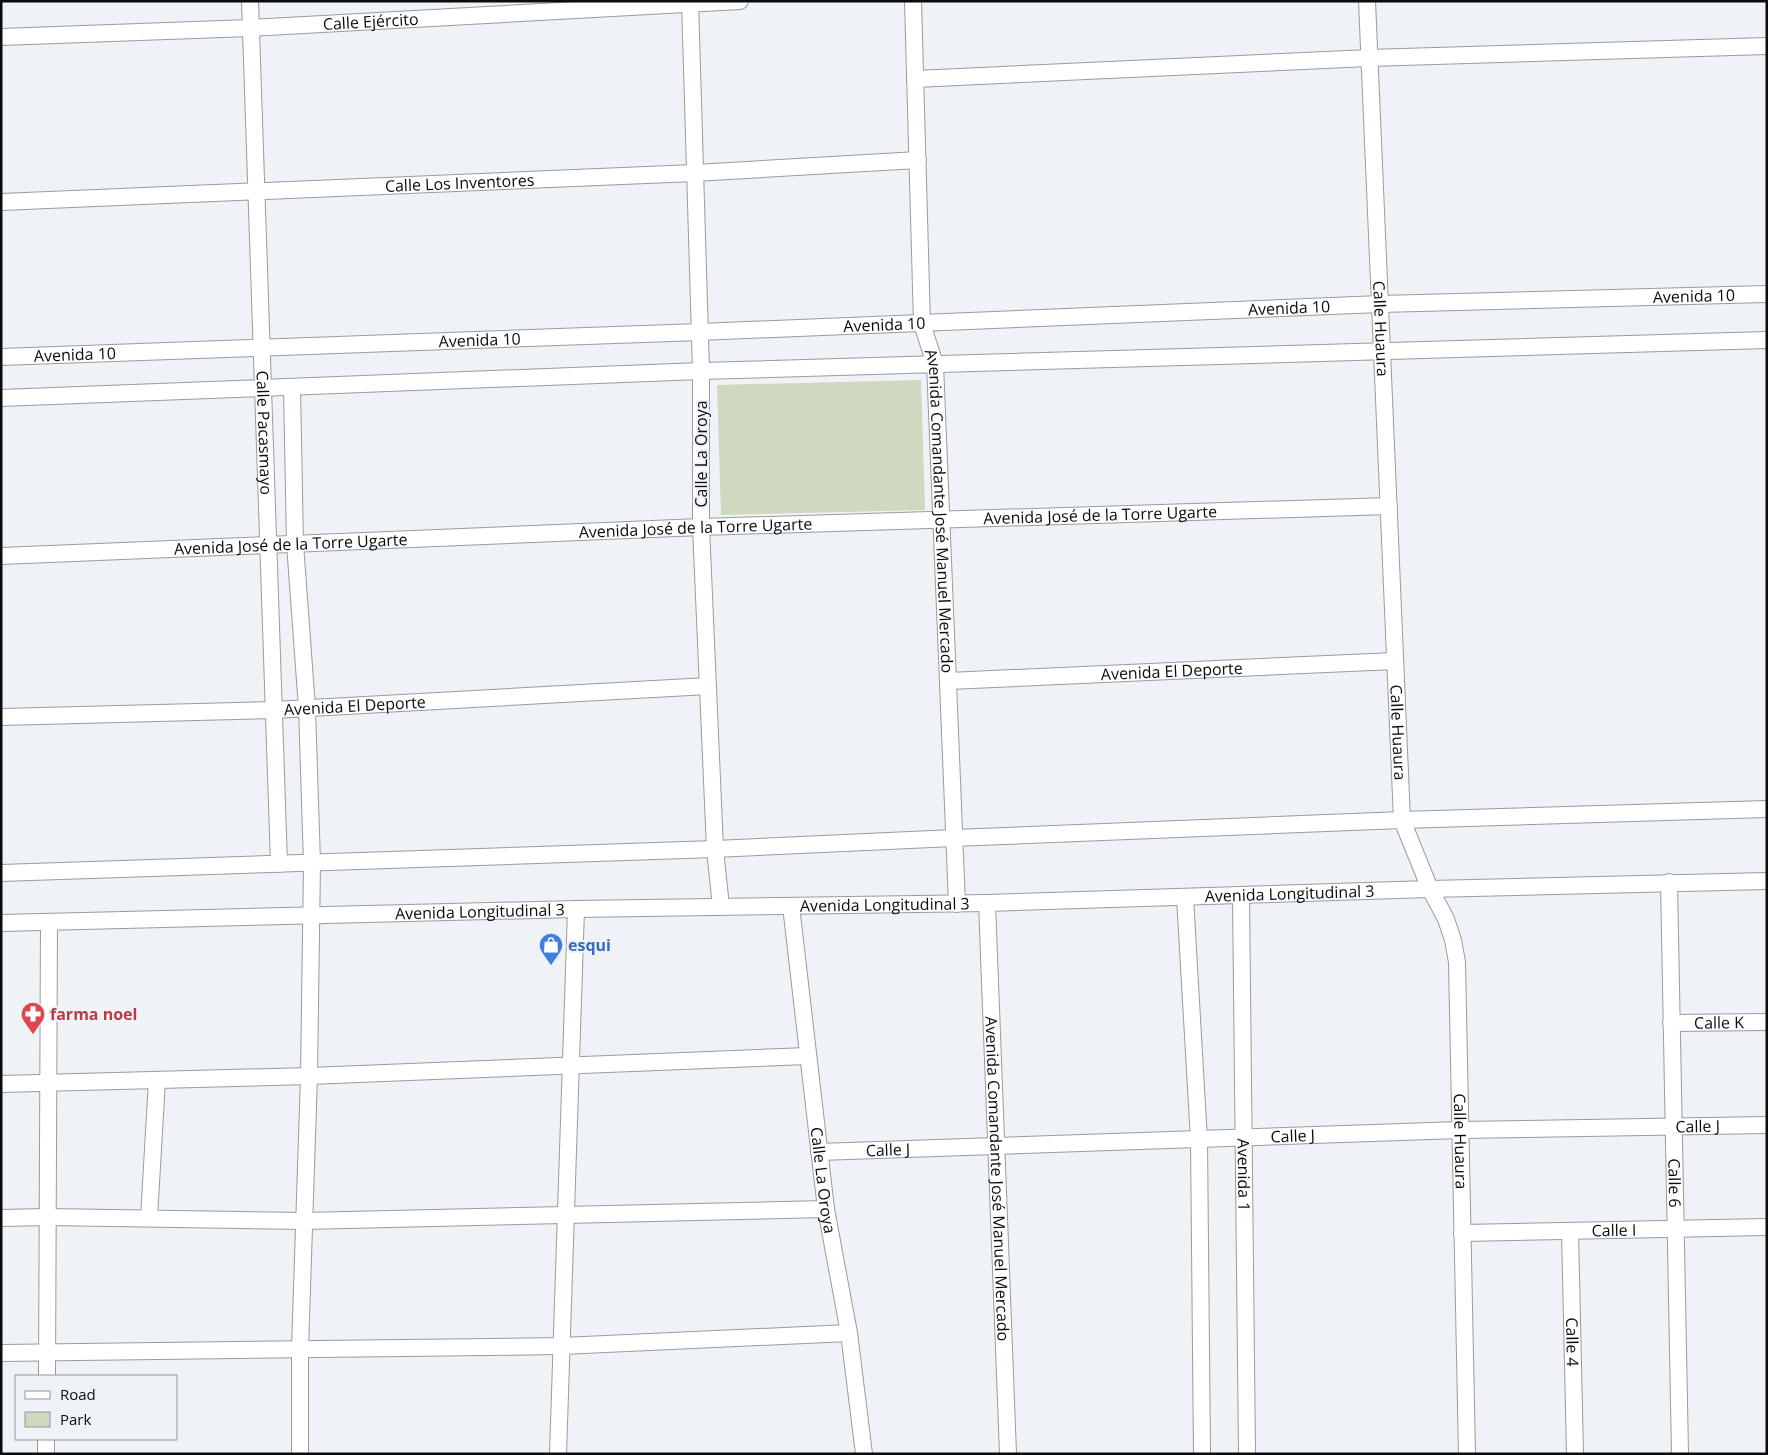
<svg xmlns="http://www.w3.org/2000/svg" width="1768" height="1455" viewBox="0 0 1768 1455" font-family="'Open Sans',sans-serif">
<style>
.green{fill:#cfd9bf}
.lines{fill:none;stroke-linecap:round;stroke-linejoin:round}
.street-casing{stroke:#999ba0;stroke-width:18}
.street{stroke:#fff;stroke-width:16}
.labels{text-anchor:middle;dominant-baseline:central;stroke-width:4.5;stroke-linejoin:round;paint-order:stroke}
.street-label{font-size:16px;fill:#0b0c0d;stroke:#eff2f7}
.shop-label{font-size:16px;font-weight:bold;fill:#366cbe;stroke:#eff2f7;text-anchor:start}
.health-label{font-size:16px;font-weight:bold;fill:#be3a42;stroke:#eff2f7;text-anchor:start}
</style>
<rect width="100%" height="100%" fill="#eff2f7"/>
<path class="green" d="M 921,380 L 925,510 L 721,515 L 717,385 Z"/>
<g class="lines">
<defs>
<g id="street">
<path id="s1" d="M 250,1 L 279,864"/>
<path d="M 690,1 L 701,371 L 701,527 L 715,849 L 721,907"/>
<path id="s2" d="M 913,1 L 922,324 L 935,364 L 957,904"/>
<path id="s3" d="M 1367,1 L 1402,820 L 1430,889 L 1446,919 L 1453,940 L 1457,962 L 1467,1454"/>
<path id="s4" d="M 1,37 L 250,28 L 740,1"/>
<path d="M 915,79 L 1369,58 L 1767,46"/>
<path id="s5" d="M 1,202 L 695,173 L 918,160"/>
<path id="s6" d="M 1,357 L 700,332 L 1380,304 L 1767,294"/>
<path d="M 292,387 L 295,544 L 307,708 L 312,863 L 309,1076 L 300,1349 L 300,1454"/>
<path d="M 1,398 L 701,371 L 1767,340"/>
<path id="s7" d="M 1,556 L 701,527 L 1389,506"/>
<path id="s8" d="M 948,681 L 1395,661"/>
<path id="s9" d="M 1,717 L 274,710 L 708,686"/>
<path d="M 1,873 L 715,849 L 954,838 L 1402,820 L 1767,809"/>
<path id="s10" d="M 1669,882 L 1680,1454"/>
<path id="s11" d="M 1241,895 L 1247,1454"/>
<path d="M 1185,897 L 1199,1140 L 1202,1454"/>
<path id="s12" d="M 987,903 L 1008,1454"/>
<path id="s13" d="M 791,906 L 826,1209 L 849,1333 L 864,1454"/>
<path id="s14" d="M 1,923 L 576,909 L 987,903 L 1430,889 L 1767,881"/>
<path id="s15" d="M 1671,1023 L 1767,1022"/>
<path d="M 1,1084 L 309,1076 L 808,1056"/>
<path id="s16" d="M 819,1152 L 1460,1130 L 1767,1125"/>
<path d="M 1,1218 L 47,1217 L 303,1221 L 826,1209"/>
<path d="M 149,1218 L 157,1080"/>
<path id="s17" d="M 1570,1231 L 1575,1454"/>
<path id="s18" d="M 1462,1233 L 1767,1227"/>
<path d="M 1,1353 L 562,1346 L 849,1333"/>
<path d="M 47,1376 L 49,922"/>
<path d="M 46,1454 L 46,1439"/>
<path d="M 558,1454 L 576,909"/>
</g>
</defs>
<use href="#street" class="street-casing"/>
<use href="#street" class="street"/>
</g>
<defs>
<symbol id="shop-pin" viewBox="-11 -11 22 30"><path d="M0 17L-7.5 6A9.5 9.5 0 1 1 7.5 6Z" fill="#3f7fe0" stroke="#eff2f7"/><path d="M-5-2.5h2.3a2.7 3.5 0 0 1 5.4 0H5L5.5 6h-11ZM-1.5-2.5h3a1.5 2.3 0 0 0-3 0Z" fill="#fff"/></symbol>
<symbol id="pharmacy-pin" viewBox="-11 -11 22 30"><path d="M0 17L-7.5 6A9.5 9.5 0 1 1 7.5 6Z" fill="#e0444e" stroke="#eff2f7"/><path d="M-2-6h4v4h4v4h-4v4h-4v-4h-4v-4h4Z" fill="#fff"/></symbol>
</defs>
<g fill-rule="evenodd">
<use href="#shop-pin" x="537" y="931" width="28" height="38"/>
<use href="#pharmacy-pin" x="19" y="1000" width="28" height="38"/>
</g>
<g class="labels">
<g class="street-label">
<text stroke="none"><textPath href="#s4" startOffset="370">Calle Ejército</textPath></text>
<text stroke="none"><textPath href="#s5" startOffset="459">Calle Los Inventores</textPath></text>
<text stroke="none"><textPath href="#s6" startOffset="1694">Avenida 10</textPath></text>
<text stroke="none"><textPath href="#s6" startOffset="1289">Avenida 10</textPath></text>
<text stroke="none"><textPath href="#s6" startOffset="884">Avenida 10</textPath></text>
<text stroke="none"><textPath href="#s3" startOffset="328">Calle Huaura</textPath></text>
<text stroke="none"><textPath href="#s6" startOffset="479">Avenida 10</textPath></text>
<text stroke="none"><textPath href="#s6" startOffset="74">Avenida 10</textPath></text>
<text stroke="none"><textPath href="#s1" startOffset="432">Calle Pacasmayo</textPath></text>
<text transform="translate(701 454) rotate(-90)">Calle La Oroya</text>
<text stroke="none"><textPath href="#s2" startOffset="512">Avenida Comandante José Manuel Mercado</textPath></text>
<text stroke="none"><textPath href="#s7" startOffset="1100">Avenida José de la Torre Ugarte</textPath></text>
<text stroke="none"><textPath href="#s7" startOffset="695">Avenida José de la Torre Ugarte</textPath></text>
<text stroke="none"><textPath href="#s7" startOffset="290">Avenida José de la Torre Ugarte</textPath></text>
<text stroke="none"><textPath href="#s8" startOffset="224">Avenida El Deporte</textPath></text>
<text stroke="none"><textPath href="#s9" startOffset="354">Avenida El Deporte</textPath></text>
<text stroke="none"><textPath href="#s3" startOffset="732">Calle Huaura</textPath></text>
<text stroke="none"><textPath href="#s14" startOffset="1289">Avenida Longitudinal 3</textPath></text>
<text stroke="none"><textPath href="#s14" startOffset="884">Avenida Longitudinal 3</textPath></text>
<text stroke="none"><textPath href="#s14" startOffset="479">Avenida Longitudinal 3</textPath></text>
<text stroke="none"><textPath href="#s15" startOffset="48">Calle K</textPath></text>
<text stroke="none"><textPath href="#s16" startOffset="879">Calle J</textPath></text>
<text stroke="none"><textPath href="#s16" startOffset="474">Calle J</textPath></text>
<text stroke="none"><textPath href="#s3" startOffset="1152">Calle Huaura</textPath></text>
<text stroke="none"><textPath href="#s16" startOffset="69">Calle J</textPath></text>
<text stroke="none"><textPath href="#s11" startOffset="280">Avenida 1</textPath></text>
<text stroke="none"><textPath href="#s12" startOffset="276">Avenida Comandante José Manuel Mercado</textPath></text>
<text stroke="none"><textPath href="#s13" startOffset="276">Calle La Oroya</textPath></text>
<text stroke="none"><textPath href="#s10" startOffset="301">Calle 6</textPath></text>
<text stroke="none"><textPath href="#s18" startOffset="152">Calle I</textPath></text>
<text stroke="none"><textPath href="#s17" startOffset="111">Calle 4</textPath></text>
</g>
<g class="shop-label">
<text x="568" y="945">esqui</text>
</g>
<g class="health-label">
<text x="50" y="1014">farma noel</text>
</g>
</g>
<rect width="1768" height="1455" fill="none" stroke="#0b0c0d" stroke-width="5"/>
<rect x="15" y="1375" width="162" height="65" fill="#eff2f7" stroke="#949699"/>
<rect x="25" y="1391" width="25" height="8" fill="#ffffff" stroke="#949699"/>
<text x="60" y="1400" font-size="15" fill="#0b0c0d">Road</text>
<rect x="25" y="1412" width="25" height="15" fill="#cfd9bf" stroke="#949699"/>
<text x="60" y="1425" font-size="15" fill="#0b0c0d">Park</text>
</svg>
